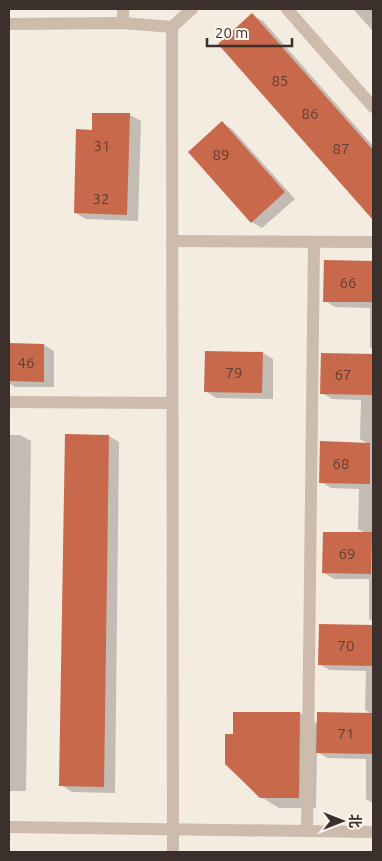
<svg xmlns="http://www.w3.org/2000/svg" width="382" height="861" viewBox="0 0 382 861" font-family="Ubuntu,'Noto Sans SC',sans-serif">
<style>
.shadow{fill:#0003}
.building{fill:#c8694b}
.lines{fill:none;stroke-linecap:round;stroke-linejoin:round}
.minor{stroke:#cdbbac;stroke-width:12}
.labels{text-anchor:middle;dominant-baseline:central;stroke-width:4.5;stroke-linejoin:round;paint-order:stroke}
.number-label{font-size:15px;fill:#5e3e33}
</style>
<rect width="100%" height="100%" fill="#f4ebe1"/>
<g class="shadow">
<path d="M 353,9 L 373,9 L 373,31 Z"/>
<path d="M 252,15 L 263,21 L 373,146 L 373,217 Z"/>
<path d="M 130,115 L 141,121 L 138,221 L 86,219 L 75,213 L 93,131 Z"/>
<path d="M 222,123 L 232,129 L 295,199 L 262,228 L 252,222 Z"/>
<path d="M 372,263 L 373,263 L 373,349 L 370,347 L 370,308 L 335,307 L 325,301 Z"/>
<path d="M 9,345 L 44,345 L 54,351 L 54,387 L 15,387 L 9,383 Z"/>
<path d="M 263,353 L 273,359 L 273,399 L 216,398 L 205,391 Z"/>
<path d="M 372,355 L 373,355 L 373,621 L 369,619 L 369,579 L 334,579 L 324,573 L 367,534 L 358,529 L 359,489 L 331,488 L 321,482 L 368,444 L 360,439 L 361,400 L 332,399 L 322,393 Z"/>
<path d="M 9,435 L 20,435 L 31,441 L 26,791 L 9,791 Z"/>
<path d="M 109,436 L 119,442 L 115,793 L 72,792 L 61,785 Z"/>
<path d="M 320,625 L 373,626 L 373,803 L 366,799 L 366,759 L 328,758 L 317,752 L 316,808 L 279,808 L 261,797 L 234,735 L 300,713 L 318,724 L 371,714 L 365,710 L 366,671 L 330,670 L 319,664 Z"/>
</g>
<g class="building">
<path d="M 252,13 L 373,150 L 373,220 L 218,44 Z"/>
<path d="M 92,113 L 130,113 L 127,215 L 74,213 L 76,129 L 92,130 Z"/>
<path d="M 222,121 L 285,192 L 251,223 L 188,152 Z"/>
<path d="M 324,260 L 373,261 L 372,302 L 323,302 Z"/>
<path d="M 9,343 L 44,344 L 44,382 L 9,381 Z"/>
<path d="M 205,351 L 263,352 L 262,393 L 204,392 Z"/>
<path d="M 321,353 L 373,354 L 372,395 L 320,394 Z"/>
<path d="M 65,434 L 109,435 L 104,787 L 59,786 Z"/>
<path d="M 320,441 L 370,443 L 370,484 L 319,483 Z"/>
<path d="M 323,532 L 372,532 L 371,574 L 322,573 Z"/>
<path d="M 319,624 L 373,625 L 373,666 L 318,665 Z"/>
<path d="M 233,712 L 300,712 L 299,798 L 260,798 L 225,764 L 225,734 L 233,734 Z"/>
<path d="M 317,712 L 373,713 L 373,754 L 316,753 Z"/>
</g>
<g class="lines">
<g class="minor">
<path d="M 287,9 L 373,107"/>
<path d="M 123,23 L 123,9"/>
<path d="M 9,24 L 123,23 L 172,27 L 192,9"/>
<path d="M 172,27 L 173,852"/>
<path d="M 172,241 L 373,242"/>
<path d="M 9,402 L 172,403"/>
<path d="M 9,827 L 373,832"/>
<path d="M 307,831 L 314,242"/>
</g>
</g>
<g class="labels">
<g class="number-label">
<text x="280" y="80">85</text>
<text x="310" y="113">86</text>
<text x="102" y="145">31</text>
<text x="341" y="148">87</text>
<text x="221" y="154">89</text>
<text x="101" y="198">32</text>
<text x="348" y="282">66</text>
<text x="26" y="362">46</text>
<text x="234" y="372">79</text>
<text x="343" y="374">67</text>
<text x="341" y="463">68</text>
<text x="347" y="553">69</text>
<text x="346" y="645">70</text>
<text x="346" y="733">71</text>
</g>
</g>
<rect width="382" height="861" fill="none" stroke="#3b302b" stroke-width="20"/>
<g transform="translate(342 821) rotate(90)" stroke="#fbf5ee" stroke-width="4" paint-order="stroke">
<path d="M0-4L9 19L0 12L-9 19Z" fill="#3b302b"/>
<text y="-8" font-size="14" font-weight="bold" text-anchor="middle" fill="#3b302b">北</text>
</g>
<path d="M207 38v8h85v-8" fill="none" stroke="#3b302b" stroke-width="2.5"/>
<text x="215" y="38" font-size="15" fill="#3b302b" stroke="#fbf5ee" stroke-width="4" paint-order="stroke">20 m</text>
</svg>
